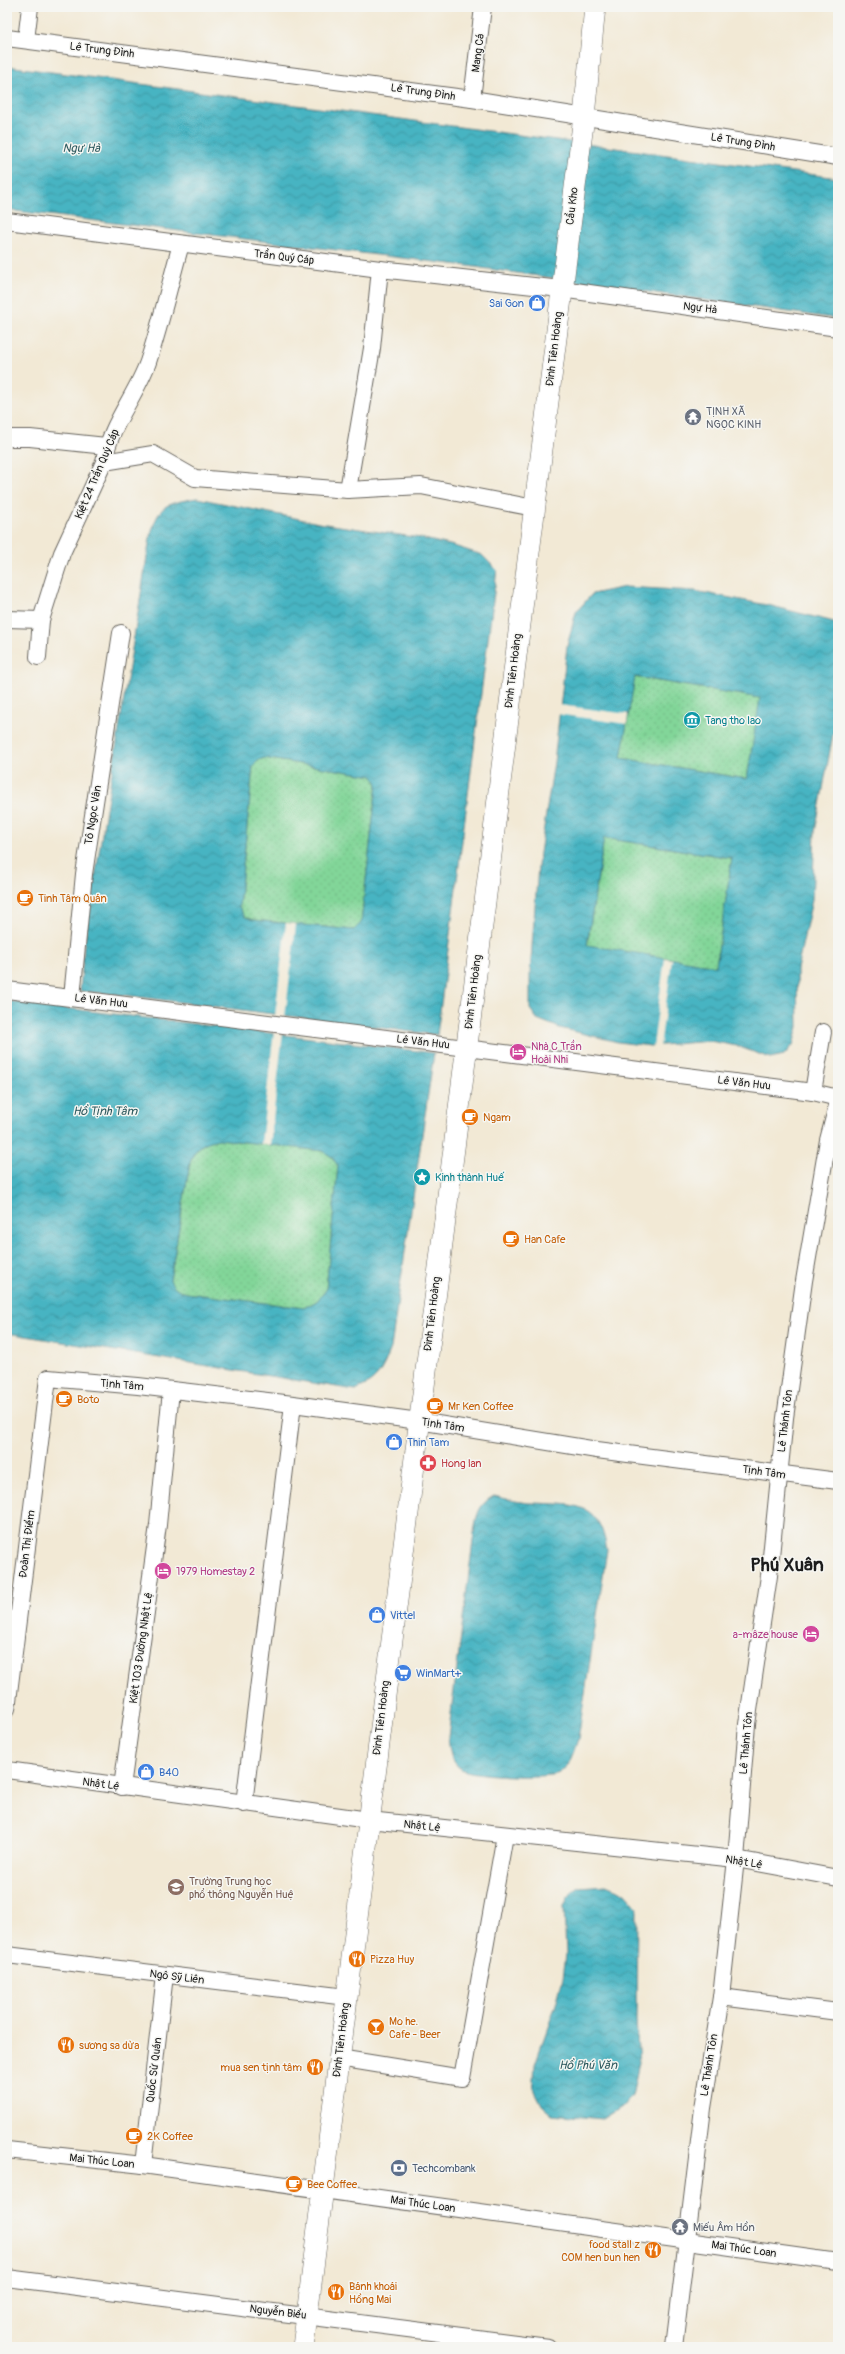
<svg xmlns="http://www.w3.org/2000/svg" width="845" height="2354" viewBox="0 0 845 2354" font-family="Pangolin,sans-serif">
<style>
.green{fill:url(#green-dots);stroke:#4f795a}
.water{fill:url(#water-waves);stroke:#31686f;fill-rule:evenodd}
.pier{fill:#f2e9d5}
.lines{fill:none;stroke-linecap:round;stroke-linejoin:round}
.minor-casing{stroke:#67645d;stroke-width:18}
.major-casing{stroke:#67645d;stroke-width:22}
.minor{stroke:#fff;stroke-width:16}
.major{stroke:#fff;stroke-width:21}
.labels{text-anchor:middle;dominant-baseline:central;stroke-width:3;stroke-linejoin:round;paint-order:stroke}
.street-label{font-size:11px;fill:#1c1c1c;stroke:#f6f6f2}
.shop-label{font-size:11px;fill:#366cbe;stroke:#f6f6f2;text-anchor:start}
.worship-label{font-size:11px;fill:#5b616d;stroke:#f6f6f2;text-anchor:start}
.culture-label{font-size:11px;fill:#0d838f;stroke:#f6f6f2;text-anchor:start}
.food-label{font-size:11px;fill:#c56008;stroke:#f6f6f2;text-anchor:start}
.hotel-label{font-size:11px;fill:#b23c85;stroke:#f6f6f2;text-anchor:start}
.health-label{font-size:11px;fill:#be3a42;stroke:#f6f6f2;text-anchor:start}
.education-label{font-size:11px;fill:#785e54;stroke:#f6f6f2;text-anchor:start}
.service-label{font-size:11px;fill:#4e5e75;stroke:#f6f6f2;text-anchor:start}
.water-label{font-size:12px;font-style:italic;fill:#2d595e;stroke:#f6f6f2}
.town-label{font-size:19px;font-weight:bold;fill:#1c1c1c;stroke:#f6f6f2}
</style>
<defs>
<pattern id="green-dots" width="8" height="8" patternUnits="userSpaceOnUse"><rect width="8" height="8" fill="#82d699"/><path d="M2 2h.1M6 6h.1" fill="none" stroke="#70b783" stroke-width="1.8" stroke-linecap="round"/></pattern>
<pattern id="water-waves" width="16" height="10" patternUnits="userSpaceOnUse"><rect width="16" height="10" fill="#46b4c2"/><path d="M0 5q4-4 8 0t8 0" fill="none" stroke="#3a929d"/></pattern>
</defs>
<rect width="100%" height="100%" fill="#f6f6f2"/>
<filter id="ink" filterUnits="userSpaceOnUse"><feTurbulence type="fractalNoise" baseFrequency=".025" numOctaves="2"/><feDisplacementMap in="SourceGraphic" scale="8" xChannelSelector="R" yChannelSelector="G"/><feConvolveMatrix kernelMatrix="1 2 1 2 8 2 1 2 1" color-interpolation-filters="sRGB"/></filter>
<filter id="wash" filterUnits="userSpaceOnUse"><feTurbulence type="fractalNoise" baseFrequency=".012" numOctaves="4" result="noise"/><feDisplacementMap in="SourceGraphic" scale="16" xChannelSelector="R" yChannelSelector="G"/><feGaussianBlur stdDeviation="0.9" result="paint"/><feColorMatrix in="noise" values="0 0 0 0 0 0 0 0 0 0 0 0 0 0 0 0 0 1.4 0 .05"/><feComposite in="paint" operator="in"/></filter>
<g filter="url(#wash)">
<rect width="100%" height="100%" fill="#f2e9d5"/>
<g class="green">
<path d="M 634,677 L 761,698 L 747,779 L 621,758 Z"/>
<path d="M 264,758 L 373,776 L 377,784 L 361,923 L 354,930 L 253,920 L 245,917 L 239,907 L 253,766 L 257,761 Z"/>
<path d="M 604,838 L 732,858 L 716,966 L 587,946 Z"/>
<path d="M 219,1139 L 323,1151 L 332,1157 L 338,1166 L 326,1290 L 317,1301 L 304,1308 L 186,1293 C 178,1290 173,1287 170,1280 L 190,1163 C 195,1147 203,1142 219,1139 Z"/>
</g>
<g class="water">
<path d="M 7,66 L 838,178 L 838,319 L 468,266 L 7,210 Z"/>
<path d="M 197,498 L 319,523 L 420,538 L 454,546 L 482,555 L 497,570 L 437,1035 L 132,996 L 80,991 L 84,945 L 150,538 C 159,504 164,504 197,498 ZM 264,758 L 373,776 L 377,784 L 361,923 L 354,930 L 253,920 L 245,917 L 239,907 L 253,766 L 257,761 Z"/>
<path d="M 625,587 L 695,591 L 772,606 L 838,623 L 838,707 L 815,832 L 812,900 L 797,969 L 798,1027 L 793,1045 L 784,1055 L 770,1058 L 737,1046 L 710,1041 L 650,1046 L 618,1042 L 560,1028 L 537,1019 L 530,1009 L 530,973 L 538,866 L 554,762 L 567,646 L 576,612 L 592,594 ZM 635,677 L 760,698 L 747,779 L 621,758 ZM 604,838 L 732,858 L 716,966 L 587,945 Z"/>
<path d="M 7,1001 L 434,1053 L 391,1348 C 382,1371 378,1381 355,1390 L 7,1333 ZM 219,1139 L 323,1151 L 332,1157 L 338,1166 L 326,1290 L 317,1301 L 304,1308 L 186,1293 C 178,1290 173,1287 170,1280 L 190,1163 C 195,1147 203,1142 219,1139 Z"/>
<path d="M 494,1496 C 507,1499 520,1503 533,1503 C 575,1505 599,1500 607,1550 L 578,1739 C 574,1751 570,1766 559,1773 C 548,1779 471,1776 461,1769 C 450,1761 450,1750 448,1737 L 474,1533 C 476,1517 478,1504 494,1496 Z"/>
<path d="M 606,1885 L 625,1893 L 637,1907 L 636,2021 L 639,2063 L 632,2095 L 622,2107 L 603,2119 L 552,2114 L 542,2105 L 535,2091 L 534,2079 L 535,2064 L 556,2004 L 563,1978 L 566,1954 L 564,1906 L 568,1897 L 579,1887 Z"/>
</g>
<g class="pier">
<path d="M 558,705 L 628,714 L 627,724 L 557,714 Z"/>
<path d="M 286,923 L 296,924 L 285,1017 L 275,1016 Z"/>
<path d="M 665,958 L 672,959 L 660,1047 L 653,1047 Z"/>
<path d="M 274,1031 L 283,1032 L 270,1145 L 261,1144 Z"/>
</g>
</g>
<g filter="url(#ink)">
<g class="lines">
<defs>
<g id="minor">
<path d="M 7,38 L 472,99 L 838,157"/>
<path d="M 26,40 L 30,7"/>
<path d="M 472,99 L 483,7"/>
<path d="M 7,221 L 380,269 L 561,289 L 838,328"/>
<path d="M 7,438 L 30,438 L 106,446"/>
<path d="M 104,462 L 153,454 L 195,478 L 348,490 L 421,486 L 534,508"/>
<path d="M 348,490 L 372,348 L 380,269"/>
<path d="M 7,619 L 41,620"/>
<path d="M 38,657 L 41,620 L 62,553 L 104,462 C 109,426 136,396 148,362 C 161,323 170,283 181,244"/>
<path d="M 7,990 L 813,1092 L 838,1098"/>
<path d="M 72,997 L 84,874 L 121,633"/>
<path d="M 813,1092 L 823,1032"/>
<path d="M 7,1709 L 48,1378 L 138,1386 L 293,1404 L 419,1421 L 597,1450 L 838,1481"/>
<path d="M 7,1770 L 369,1820 L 736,1859 L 838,1878"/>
<path d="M 122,1787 L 158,1525 L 171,1390"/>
<path d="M 244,1804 L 293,1404"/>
<path d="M 7,1955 L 346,1997"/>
<path d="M 721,1997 L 838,2012"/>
<path d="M 339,2058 L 462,2078 L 505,1835"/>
<path d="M 7,2150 L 143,2165 L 838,2262"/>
<path d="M 143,2165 L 165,1975"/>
<path d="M 7,2278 L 548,2347"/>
<path d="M 674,2347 L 703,2108 L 721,1997 L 736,1859 L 747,1724 L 769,1576 L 785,1418 L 804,1281 L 828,1140 L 838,1102"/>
</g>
<path id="major" d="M 303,2347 L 584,116 L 595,7"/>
</defs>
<use href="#minor" class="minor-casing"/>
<use href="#major" class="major-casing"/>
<use href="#minor" class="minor"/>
<use href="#major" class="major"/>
</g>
</g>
<defs>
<symbol id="shop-disc" viewBox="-11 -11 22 22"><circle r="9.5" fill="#3f7fe0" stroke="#f6f6f2"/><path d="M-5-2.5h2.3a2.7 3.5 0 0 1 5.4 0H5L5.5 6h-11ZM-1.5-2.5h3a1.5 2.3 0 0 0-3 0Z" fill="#fff"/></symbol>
<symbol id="temple-disc" viewBox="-11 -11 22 22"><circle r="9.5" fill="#6b7280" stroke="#f6f6f2"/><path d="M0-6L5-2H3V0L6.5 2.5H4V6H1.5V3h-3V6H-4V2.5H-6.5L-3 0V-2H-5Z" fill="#fff"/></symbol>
<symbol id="museum-disc" viewBox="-11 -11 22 22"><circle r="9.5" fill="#0f9aa8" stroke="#f6f6f2"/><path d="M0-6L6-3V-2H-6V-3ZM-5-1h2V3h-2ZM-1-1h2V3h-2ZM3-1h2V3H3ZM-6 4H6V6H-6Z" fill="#fff"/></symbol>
<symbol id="cafe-disc" viewBox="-11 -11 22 22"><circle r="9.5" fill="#e8710a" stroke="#f6f6f2"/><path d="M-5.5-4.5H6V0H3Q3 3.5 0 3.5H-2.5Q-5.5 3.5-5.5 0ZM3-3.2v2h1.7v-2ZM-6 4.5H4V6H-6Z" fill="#fff"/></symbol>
<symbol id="hotel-disc" viewBox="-11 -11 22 22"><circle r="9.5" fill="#d1479c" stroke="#f6f6f2"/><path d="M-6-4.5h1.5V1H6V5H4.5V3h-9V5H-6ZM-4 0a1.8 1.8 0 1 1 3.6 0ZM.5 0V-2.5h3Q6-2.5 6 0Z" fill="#fff"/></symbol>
<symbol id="sight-disc" viewBox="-11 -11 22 22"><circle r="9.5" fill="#0f9aa8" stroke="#f6f6f2"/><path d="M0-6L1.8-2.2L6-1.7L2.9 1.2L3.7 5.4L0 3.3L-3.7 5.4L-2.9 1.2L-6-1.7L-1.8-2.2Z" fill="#fff"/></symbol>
<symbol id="pharmacy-disc" viewBox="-11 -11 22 22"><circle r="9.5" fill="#e0444e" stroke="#f6f6f2"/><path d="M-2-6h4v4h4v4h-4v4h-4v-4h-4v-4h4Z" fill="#fff"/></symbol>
<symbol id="supermarket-disc" viewBox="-11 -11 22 22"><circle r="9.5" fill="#3f7fe0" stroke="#f6f6f2"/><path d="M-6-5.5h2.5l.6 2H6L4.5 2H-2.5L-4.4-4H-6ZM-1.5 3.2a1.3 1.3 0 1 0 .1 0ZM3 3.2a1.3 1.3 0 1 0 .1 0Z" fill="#fff"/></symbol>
<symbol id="school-disc" viewBox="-11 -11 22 22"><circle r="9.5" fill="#8d6e63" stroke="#f6f6f2"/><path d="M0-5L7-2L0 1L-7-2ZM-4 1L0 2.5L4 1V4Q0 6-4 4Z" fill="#fff"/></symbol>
<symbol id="restaurant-disc" viewBox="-11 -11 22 22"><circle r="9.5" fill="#e8710a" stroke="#f6f6f2"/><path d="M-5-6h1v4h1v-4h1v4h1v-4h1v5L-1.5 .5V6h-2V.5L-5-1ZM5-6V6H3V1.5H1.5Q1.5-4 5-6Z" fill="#fff"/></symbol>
<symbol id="bar-disc" viewBox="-11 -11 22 22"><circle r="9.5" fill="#e8710a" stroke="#f6f6f2"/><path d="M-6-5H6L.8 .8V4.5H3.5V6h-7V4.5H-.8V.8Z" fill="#fff"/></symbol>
<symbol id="bank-disc" viewBox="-11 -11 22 22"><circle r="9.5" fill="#5c6f8a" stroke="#f6f6f2"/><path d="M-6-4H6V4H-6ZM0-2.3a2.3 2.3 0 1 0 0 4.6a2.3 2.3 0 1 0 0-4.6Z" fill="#fff"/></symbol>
</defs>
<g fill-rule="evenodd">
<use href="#shop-disc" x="527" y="293" width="20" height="20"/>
<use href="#temple-disc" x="683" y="407" width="20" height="20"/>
<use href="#museum-disc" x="682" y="710" width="20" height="20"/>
<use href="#cafe-disc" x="15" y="888" width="20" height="20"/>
<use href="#hotel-disc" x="508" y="1042" width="20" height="20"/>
<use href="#cafe-disc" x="460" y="1107" width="20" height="20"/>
<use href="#sight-disc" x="412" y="1167" width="20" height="20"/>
<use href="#cafe-disc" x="501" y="1229" width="20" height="20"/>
<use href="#cafe-disc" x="54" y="1389" width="20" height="20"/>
<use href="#cafe-disc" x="425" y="1396" width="20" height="20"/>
<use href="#shop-disc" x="384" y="1432" width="20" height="20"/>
<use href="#pharmacy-disc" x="418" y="1453" width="20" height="20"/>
<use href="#hotel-disc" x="153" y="1561" width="20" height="20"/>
<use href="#shop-disc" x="367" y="1605" width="20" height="20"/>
<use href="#hotel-disc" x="801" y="1624" width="20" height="20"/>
<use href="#supermarket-disc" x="393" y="1663" width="20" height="20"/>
<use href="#shop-disc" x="136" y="1762" width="20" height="20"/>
<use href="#school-disc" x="166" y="1877" width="20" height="20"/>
<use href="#restaurant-disc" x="347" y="1949" width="20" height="20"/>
<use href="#bar-disc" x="366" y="2017" width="20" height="20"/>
<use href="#restaurant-disc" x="56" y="2035" width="20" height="20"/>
<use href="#restaurant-disc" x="305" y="2057" width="20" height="20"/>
<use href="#cafe-disc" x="124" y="2126" width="20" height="20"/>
<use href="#bank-disc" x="389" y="2158" width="20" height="20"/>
<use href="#cafe-disc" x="284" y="2174" width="20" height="20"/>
<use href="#temple-disc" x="670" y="2217" width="20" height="20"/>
<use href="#restaurant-disc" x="643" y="2240" width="20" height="20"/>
<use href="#restaurant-disc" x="326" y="2282" width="20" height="20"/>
</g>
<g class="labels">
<g class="street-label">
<text transform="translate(102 50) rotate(7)">Lê Trung Đình</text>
<text transform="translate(478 53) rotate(-83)">Mang Cá</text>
<text transform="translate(423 92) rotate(8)">Lê Trung Đình</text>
<text transform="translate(743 142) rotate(9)">Lê Trung Đình</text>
<text transform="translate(572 206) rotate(-83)">Cầu Kho</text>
<text transform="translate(284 257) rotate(7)">Trần Quý Cáp</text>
<text transform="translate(700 308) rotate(7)">Ngự Hà</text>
<text transform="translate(554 349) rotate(-83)">Đinh Tiên Hoàng</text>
<text transform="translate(97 474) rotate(-67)">Kiệt 24 Trần Quý Cáp</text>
<text transform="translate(513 671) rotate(-83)">Đinh Tiên Hoàng</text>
<text transform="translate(93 815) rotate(-81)">Tô Ngọc Vân</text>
<text transform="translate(473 992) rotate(-83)">Đinh Tiên Hoàng</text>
<text transform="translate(101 1001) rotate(7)">Lê Văn Hưu</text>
<text transform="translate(423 1042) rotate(7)">Lê Văn Hưu</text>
<text transform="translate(744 1083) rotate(7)">Lê Văn Hưu</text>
<text transform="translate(432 1314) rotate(-83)">Đinh Tiên Hoàng</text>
<text transform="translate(122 1385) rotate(5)">Tịnh Tâm</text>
<text transform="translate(785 1421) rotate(-83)">Lê Thánh Tôn</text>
<text transform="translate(443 1425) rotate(9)">Tịnh Tâm</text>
<text transform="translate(764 1472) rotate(8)">Tịnh Tâm</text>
<text transform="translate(27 1544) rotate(-83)">Đoàn Thị Điểm</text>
<text transform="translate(141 1648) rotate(-82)">Kiệt 103 Đường Nhật Lệ</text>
<text transform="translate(381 1718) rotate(-83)">Đinh Tiên Hoàng</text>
<text transform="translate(746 1743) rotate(-85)">Lê Thánh Tôn</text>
<text transform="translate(101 1784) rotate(8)">Nhật Lệ</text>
<text transform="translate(422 1826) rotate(6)">Nhật Lệ</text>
<text transform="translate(744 1862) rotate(9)">Nhật Lệ</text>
<text transform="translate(177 1977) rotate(7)">Ngô Sỹ Liên</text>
<text transform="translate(341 2040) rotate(-83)">Đinh Tiên Hoàng</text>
<text transform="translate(709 2065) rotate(-81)">Lê Thánh Tôn</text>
<text transform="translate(154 2070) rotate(-83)">Quốc Sử Quán</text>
<text transform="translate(102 2161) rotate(6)">Mai Thúc Loan</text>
<text transform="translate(423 2204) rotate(8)">Mai Thúc Loan</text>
<text transform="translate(744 2249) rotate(8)">Mai Thúc Loan</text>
<text transform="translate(278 2312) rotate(7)">Nguyễn Biểu</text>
</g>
<g class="shop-label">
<text x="524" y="303" text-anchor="end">Sai Gon</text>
<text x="407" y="1442">Thin Tam</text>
<text x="390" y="1615">Vittel</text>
<text x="416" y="1673">WinMart+</text>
<text x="159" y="1772">B40</text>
</g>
<g class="worship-label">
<text x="706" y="411">TỊNH XÃ<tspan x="706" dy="13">NGỌC KINH</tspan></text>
<text x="693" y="2227">Miếu Âm Hồn</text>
</g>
<g class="culture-label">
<text x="705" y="720">Tang tho lao</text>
<text x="435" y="1177">Kinh thành Huế</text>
</g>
<g class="food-label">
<text x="38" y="898">Tinh Tâm Quán</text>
<text x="483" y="1117">Ngam</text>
<text x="524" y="1239">Han Cafe</text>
<text x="77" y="1399">Boto</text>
<text x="448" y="1406">Mr Ken Coffee</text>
<text x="370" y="1959">Pizza Huy</text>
<text x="389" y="2021">Mo he.<tspan x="389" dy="13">Cafe - Beer</tspan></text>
<text x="79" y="2045">sương sa dừa</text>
<text x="302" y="2067" text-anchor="end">mua sen tịnh tâm</text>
<text x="147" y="2136">2K Coffee</text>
<text x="307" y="2184">Bee Coffee</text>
<text x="640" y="2244" text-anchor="end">food stall z<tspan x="640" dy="13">COM hen bun hen</tspan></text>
<text x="349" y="2286">Bánh khoái<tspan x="349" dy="13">Hồng Mai</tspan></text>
</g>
<g class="hotel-label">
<text x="531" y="1046">Nhà C Trần<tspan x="531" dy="13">Hoài Nhi</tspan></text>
<text x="176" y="1571">1979 Homestay 2</text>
<text x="798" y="1634" text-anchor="end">a-mâze house</text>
</g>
<g class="health-label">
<text x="441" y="1463">Hong lan</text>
</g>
<g class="education-label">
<text x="189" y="1881">Trường Trung học<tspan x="189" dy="13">phổ thông Nguyễn Huệ</tspan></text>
</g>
<g class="service-label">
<text x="412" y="2168">Techcombank</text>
</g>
<g class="water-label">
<text x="81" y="148">Ngự Hà</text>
<text x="105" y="1111">Hồ Tịnh Tâm</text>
<text x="588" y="2065">Hồ Phú Văn</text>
</g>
<g class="town-label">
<text x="787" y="1565">Phú Xuân</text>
</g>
</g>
<rect width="845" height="2354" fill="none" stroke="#f6f6f2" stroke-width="24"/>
</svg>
